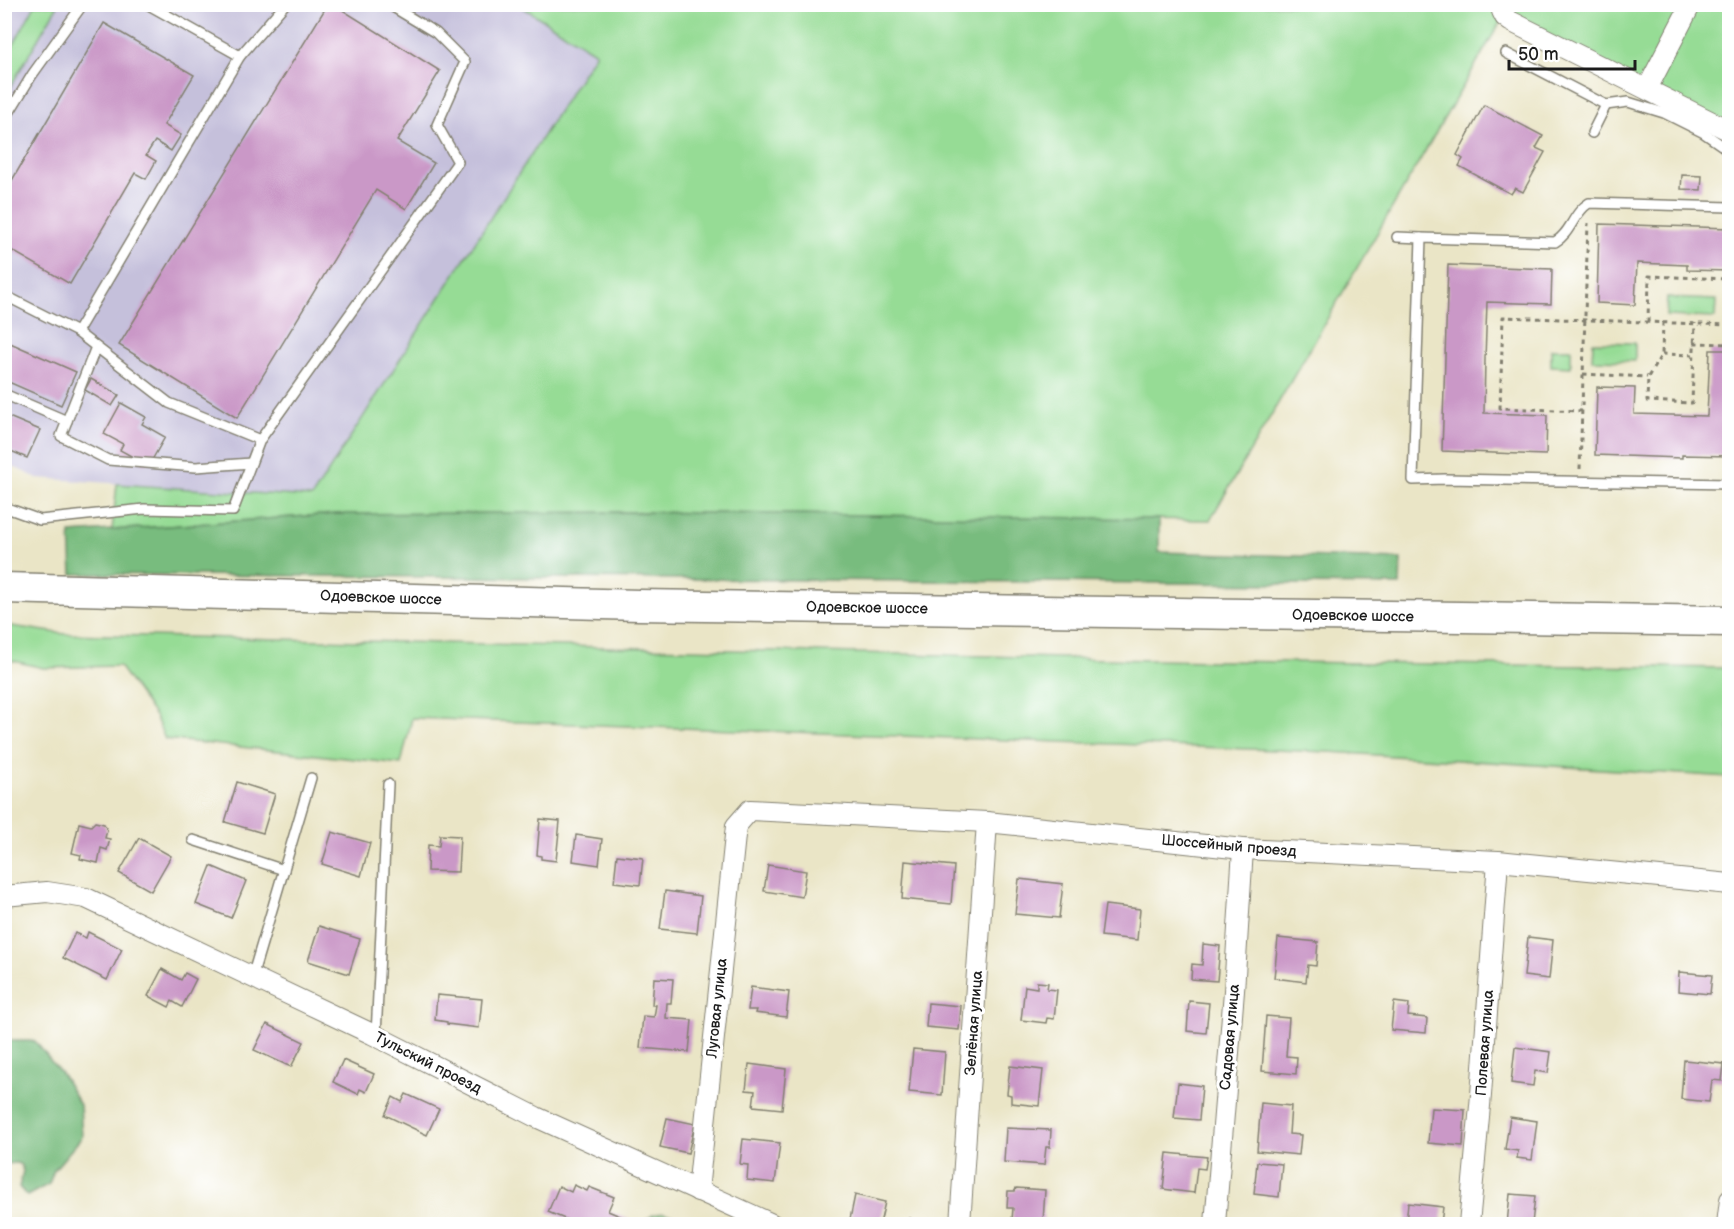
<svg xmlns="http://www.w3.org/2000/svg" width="1734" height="1229" viewBox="0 0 1734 1229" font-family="'Balsamiq Sans',sans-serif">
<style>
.industrial{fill:#c5c0db}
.green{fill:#96dc95;stroke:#597c58;stroke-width:1.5}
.forest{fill:#78bc7e;stroke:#4a6c4d;stroke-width:1.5}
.building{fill:#ca98c7}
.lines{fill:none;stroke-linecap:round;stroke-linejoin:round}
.service-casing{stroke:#838071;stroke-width:12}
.minor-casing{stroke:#838071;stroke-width:22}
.primary-casing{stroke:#838071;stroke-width:33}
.path{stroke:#838071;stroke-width:3;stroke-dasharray:4.5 4.5;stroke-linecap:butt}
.service{stroke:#fff;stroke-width:9}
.minor{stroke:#fff;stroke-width:20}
.primary{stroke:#fff;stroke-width:30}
.labels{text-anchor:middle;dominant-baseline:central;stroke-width:6;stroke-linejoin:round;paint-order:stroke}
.street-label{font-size:15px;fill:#1c1c1c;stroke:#fff}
</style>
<rect width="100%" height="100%" fill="#fff"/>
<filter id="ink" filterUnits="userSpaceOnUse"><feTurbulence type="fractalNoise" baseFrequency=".0167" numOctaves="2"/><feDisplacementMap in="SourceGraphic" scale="12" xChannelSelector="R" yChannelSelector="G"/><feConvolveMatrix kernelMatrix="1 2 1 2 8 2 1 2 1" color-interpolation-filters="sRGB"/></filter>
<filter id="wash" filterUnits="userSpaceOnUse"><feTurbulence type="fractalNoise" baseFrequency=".008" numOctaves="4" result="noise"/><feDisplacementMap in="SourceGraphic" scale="24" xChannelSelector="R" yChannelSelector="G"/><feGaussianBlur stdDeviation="1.35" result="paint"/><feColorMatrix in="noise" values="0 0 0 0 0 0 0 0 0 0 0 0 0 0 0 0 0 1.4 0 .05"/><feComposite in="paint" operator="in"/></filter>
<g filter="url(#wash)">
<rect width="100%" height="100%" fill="#eae5c6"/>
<path class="industrial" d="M 4,5 L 519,5 L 596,52 L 312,497 L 37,478 L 5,463 Z"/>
<g class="green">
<path d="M 35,5 L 58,5 L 5,96 L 5,60 Z"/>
<path d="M 519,5 L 1729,5 L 1729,139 L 1501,21 L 1210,520 L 637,512 L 336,514 L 112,530 L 117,484 L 312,497 L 596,53 Z"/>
<path d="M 1667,298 L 1716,300 L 1715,318 L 1666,316 Z"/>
<path d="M 1593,342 L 1635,343 L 1635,361 L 1592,360 Z"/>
<path d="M 1551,349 L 1571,349 L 1571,367 L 1551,366 Z"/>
<path d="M 5,625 L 65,634 L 1150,660 L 1729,668 L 1729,777 L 1329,752 L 412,718 L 401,764 L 165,739 L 155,716 L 119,666 L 43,668 L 5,659 Z"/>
<path d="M 663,1213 L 673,1215 L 687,1224 L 640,1224 L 653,1215 Z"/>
</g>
<g class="forest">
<path d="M 637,512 L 1159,519 L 1159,552 L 1401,559 L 1400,585 L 72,574 L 70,533 L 336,514 Z"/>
<path d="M 4,1037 L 13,1041 L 35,1041 L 63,1076 L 80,1105 L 82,1137 L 54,1170 L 49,1184 L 27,1196 L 19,1187 L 23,1171 L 21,1165 L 17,1163 L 5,1164 Z"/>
</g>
<g id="blocks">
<g class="building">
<path d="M 328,4 L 333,4 L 440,71 L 397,141 L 434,163 L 406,209 L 376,190 L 237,418 L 119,345 Z"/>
<path d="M 104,23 L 194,75 L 164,125 L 181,135 L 171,151 L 155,141 L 146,155 L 156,161 L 146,179 L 135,173 L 70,284 L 4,246 L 4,194 Z"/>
<path d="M 1484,105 L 1543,136 L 1536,148 L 1545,152 L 1523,192 L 1515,188 L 1511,194 L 1459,166 L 1463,159 L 1457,155 Z"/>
<path d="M 1682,175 L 1702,176 L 1701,190 L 1681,189 Z"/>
<path d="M 1599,224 L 1730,228 L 1730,271 L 1687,270 L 1687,265 L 1637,263 L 1635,305 L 1597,303 Z"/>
<path d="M 1448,265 L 1552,269 L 1551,304 L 1487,302 L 1485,359 L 1484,413 L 1547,415 L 1546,455 L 1442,451 Z"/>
<path d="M 8,342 L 76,372 L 61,405 L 4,380 L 4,349 Z"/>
<path d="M 1710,350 L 1730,350 L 1730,456 L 1682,455 L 1682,458 L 1595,455 L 1597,387 L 1635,388 L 1634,414 L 1707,416 Z"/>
<path d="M 91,379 L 119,395 L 112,406 L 85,390 Z"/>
<path d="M 121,403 L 146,417 L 142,424 L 165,437 L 152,460 L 144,463 L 120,450 L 123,444 L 104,434 Z"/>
<path d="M 4,415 L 40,430 L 27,458 L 4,448 Z"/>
<path d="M 237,782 L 275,794 L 263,833 L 225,822 Z"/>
<path d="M 540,819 L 560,821 L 556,861 L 541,859 L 541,856 L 537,855 Z"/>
<path d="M 95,822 L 104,824 L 107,830 L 105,838 L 110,839 L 107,850 L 101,848 L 98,863 L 80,859 L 81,855 L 72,853 L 79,823 L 91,826 Z"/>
<path d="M 332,832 L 370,843 L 361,876 L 322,864 Z"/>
<path d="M 440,835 L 460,836 L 458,872 L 427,871 L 428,845 L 439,846 Z"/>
<path d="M 576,835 L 602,839 L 599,865 L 573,861 Z"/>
<path d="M 139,838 L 171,856 L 151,891 L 119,873 Z"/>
<path d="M 617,855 L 643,858 L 640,885 L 614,882 Z"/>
<path d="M 905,861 L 954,866 L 951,904 L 902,899 Z"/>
<path d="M 768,865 L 806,871 L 802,897 L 764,891 Z"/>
<path d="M 211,866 L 246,881 L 231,918 L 196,904 Z"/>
<path d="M 1019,879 L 1063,884 L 1059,918 L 1015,914 Z"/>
<path d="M 665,891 L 701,896 L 697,933 L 660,929 Z"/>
<path d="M 1105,905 L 1140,909 L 1137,940 L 1101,936 Z"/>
<path d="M 319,926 L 360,939 L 349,974 L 308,961 Z"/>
<path d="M 88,932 L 122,949 L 107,980 L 63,958 L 75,933 L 86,938 Z"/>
<path d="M 1528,937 L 1553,940 L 1549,979 L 1524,976 Z"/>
<path d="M 1278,938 L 1318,942 L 1316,966 L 1308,965 L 1306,982 L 1274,978 Z"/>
<path d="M 1203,944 L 1220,946 L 1217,981 L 1191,979 L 1192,964 L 1202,965 Z"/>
<path d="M 162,969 L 181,980 L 185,973 L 196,979 L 182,1007 L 172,1001 L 169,1007 L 148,996 Z"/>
<path d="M 1679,972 L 1712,975 L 1710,994 L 1678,991 Z"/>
<path d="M 654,978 L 673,979 L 671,1003 L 667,1003 L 666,1018 L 692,1020 L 689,1052 L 640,1048 L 643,1016 L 654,1017 L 656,1005 L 652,1005 Z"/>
<path d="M 1037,982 L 1048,983 L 1047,989 L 1057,990 L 1054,1019 L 1047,1018 L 1046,1023 L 1021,1020 L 1025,986 L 1037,988 Z"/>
<path d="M 751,987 L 789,992 L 786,1017 L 755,1013 L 756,1010 L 748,1010 Z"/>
<path d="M 437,995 L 482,999 L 479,1028 L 447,1024 L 447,1022 L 435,1020 Z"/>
<path d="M 1189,1001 L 1209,1003 L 1206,1033 L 1187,1031 Z"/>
<path d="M 1394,1002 L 1409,1004 L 1408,1016 L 1427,1018 L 1426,1033 L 1391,1030 Z"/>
<path d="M 928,1003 L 961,1006 L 959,1030 L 926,1027 Z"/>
<path d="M 1266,1016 L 1289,1018 L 1286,1056 L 1297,1057 L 1296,1074 L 1262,1071 Z"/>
<path d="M 267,1024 L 304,1042 L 291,1067 L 254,1050 Z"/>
<path d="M 1515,1047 L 1551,1052 L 1548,1073 L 1535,1071 L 1533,1086 L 1511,1083 Z"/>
<path d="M 913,1049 L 945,1052 L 942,1095 L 909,1092 Z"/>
<path d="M 343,1060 L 374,1074 L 366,1092 L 360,1089 L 358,1094 L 333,1082 Z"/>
<path d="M 1684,1060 L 1724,1064 L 1722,1081 L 1712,1080 L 1709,1102 L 1681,1099 Z"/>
<path d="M 749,1064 L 786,1069 L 782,1109 L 753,1106 L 755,1091 L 746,1090 Z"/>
<path d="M 1010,1066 L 1043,1070 L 1039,1106 L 1011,1103 L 1011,1095 L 1007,1094 Z"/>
<path d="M 1178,1083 L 1202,1086 L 1199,1120 L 1174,1118 Z"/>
<path d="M 406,1094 L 439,1109 L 427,1135 L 385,1115 L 393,1097 L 402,1102 Z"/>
<path d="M 1261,1103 L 1291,1106 L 1289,1134 L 1301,1135 L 1299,1155 L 1257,1151 Z"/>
<path d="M 1431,1108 L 1465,1110 L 1463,1146 L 1428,1143 Z"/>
<path d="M 1510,1117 L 1537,1121 L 1532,1160 L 1517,1158 L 1518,1151 L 1505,1149 Z"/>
<path d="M 667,1118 L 695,1124 L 688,1153 L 660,1147 Z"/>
<path d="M 1006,1128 L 1051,1130 L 1050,1147 L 1046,1147 L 1044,1165 L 1004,1162 Z"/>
<path d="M 743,1139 L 780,1143 L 775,1183 L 747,1180 L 748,1165 L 740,1164 Z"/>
<path d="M 1167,1153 L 1207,1157 L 1205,1169 L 1197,1168 L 1194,1193 L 1163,1189 Z"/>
<path d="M 1257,1162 L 1282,1164 L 1279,1197 L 1254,1194 Z"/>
<path d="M 574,1185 L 587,1191 L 589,1187 L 614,1197 L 608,1211 L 632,1221 L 631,1224 L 577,1224 L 548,1212 L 559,1186 L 571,1192 Z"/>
<path d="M 1016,1188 L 1045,1190 L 1043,1222 L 1012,1220 L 1013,1208 L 1007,1208 L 1008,1191 L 1015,1191 Z"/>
<path d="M 1510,1194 L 1535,1196 L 1532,1224 L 1507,1224 Z"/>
<path d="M 855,1195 L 885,1202 L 880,1224 L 849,1224 Z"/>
<path d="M 1408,1203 L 1443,1207 L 1441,1224 L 1406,1224 Z"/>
<path d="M 909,1218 L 932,1224 L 908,1224 Z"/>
</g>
</g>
</g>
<g filter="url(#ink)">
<use href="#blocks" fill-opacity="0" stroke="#838071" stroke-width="1.5"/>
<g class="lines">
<defs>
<g id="service">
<path d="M 147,4 L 240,56 L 285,4"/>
<path d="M 1506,53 L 1606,105 L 1628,102 L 1664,113 L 1704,133 L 1730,151"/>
<path d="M 4,121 L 32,75 L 83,4"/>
<path d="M 1592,133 L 1606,105"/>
<path d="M 1730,207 L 1589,203 C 1573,213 1571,233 1555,242 L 1421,238 L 1413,480 L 1445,479 L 1730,484"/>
<path d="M 1397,237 L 1421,238"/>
<path d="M 4,295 L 77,332 L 169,403 L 260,440"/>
<path d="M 77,332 L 240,56"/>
<path d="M 96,347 L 61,436 L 108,460 L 196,467 L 251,463"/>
<path d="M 4,394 L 67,421"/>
<path d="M 4,507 L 40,520 L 144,509 L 233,511 L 260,440 L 458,162 L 437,125 L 465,62 L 436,33 L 388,4"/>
<path d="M 193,840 L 284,870"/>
<path d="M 252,977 L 311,778"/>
<path d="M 376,1036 L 388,784"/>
</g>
<g id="minor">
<path d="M 1506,4 L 1502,11 L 1505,17 L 1510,21 L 1730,131"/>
<path d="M 1647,89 L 1691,4"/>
<path d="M 4,896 L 47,892 L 86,898 L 372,1034 L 536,1117 L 772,1224"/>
<path d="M 698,1191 L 736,826 L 750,810 L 987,822 L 1243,849 L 1498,861 L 1730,884"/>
<path d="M 960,1224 L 987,822"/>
<path d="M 1215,1224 L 1234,991 L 1243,849"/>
<path d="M 1469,1224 L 1481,1095 L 1498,861"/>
<path d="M 1727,1224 L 1730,1200"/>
</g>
<path id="primary" d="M 4,588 L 639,605 L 1730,621"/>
</defs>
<use href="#service" class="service-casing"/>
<use href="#minor" class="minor-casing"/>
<use href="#primary" class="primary-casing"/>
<g class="path">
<path d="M 1648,322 L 1649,276 L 1730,279"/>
<path d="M 1663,322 L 1662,354 L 1648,377 L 1647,401 L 1692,403 L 1695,323"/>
<path d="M 1694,343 L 1730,344"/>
<path d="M 1662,354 L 1693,355"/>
<path d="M 1583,374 L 1647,377"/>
<path d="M 1582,411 L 1500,408 L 1503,317 L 1730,325"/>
<path d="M 1580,469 L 1588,223"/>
</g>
<use href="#service" class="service"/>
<use href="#minor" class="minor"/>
<use href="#primary" class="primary"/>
</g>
</g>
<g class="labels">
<g class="street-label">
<text transform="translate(381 598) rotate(2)">Одоевское шоссе</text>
<text transform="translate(867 608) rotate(1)">Одоевское шоссе</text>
<text transform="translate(1353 616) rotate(1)">Одоевское шоссе</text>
<text transform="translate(1229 846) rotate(5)">Шоссейный проезд</text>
<text transform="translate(717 1008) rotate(-84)">Луговая улица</text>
<text transform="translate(974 1023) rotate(-86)">Зелёная улица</text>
<text transform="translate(1230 1037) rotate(-85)">Садовая улица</text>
<text transform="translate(1485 1043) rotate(-86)">Полевая улица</text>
<text transform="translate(428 1063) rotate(27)">Тульский проезд</text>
</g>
</g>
<rect width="1734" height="1229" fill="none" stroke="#fff" stroke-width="24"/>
<path d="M1509 60v9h126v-9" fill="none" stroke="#1c1c1c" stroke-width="3"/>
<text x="1518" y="60" font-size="18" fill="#1c1c1c" stroke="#ffffff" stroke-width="4.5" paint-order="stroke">50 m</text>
</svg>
